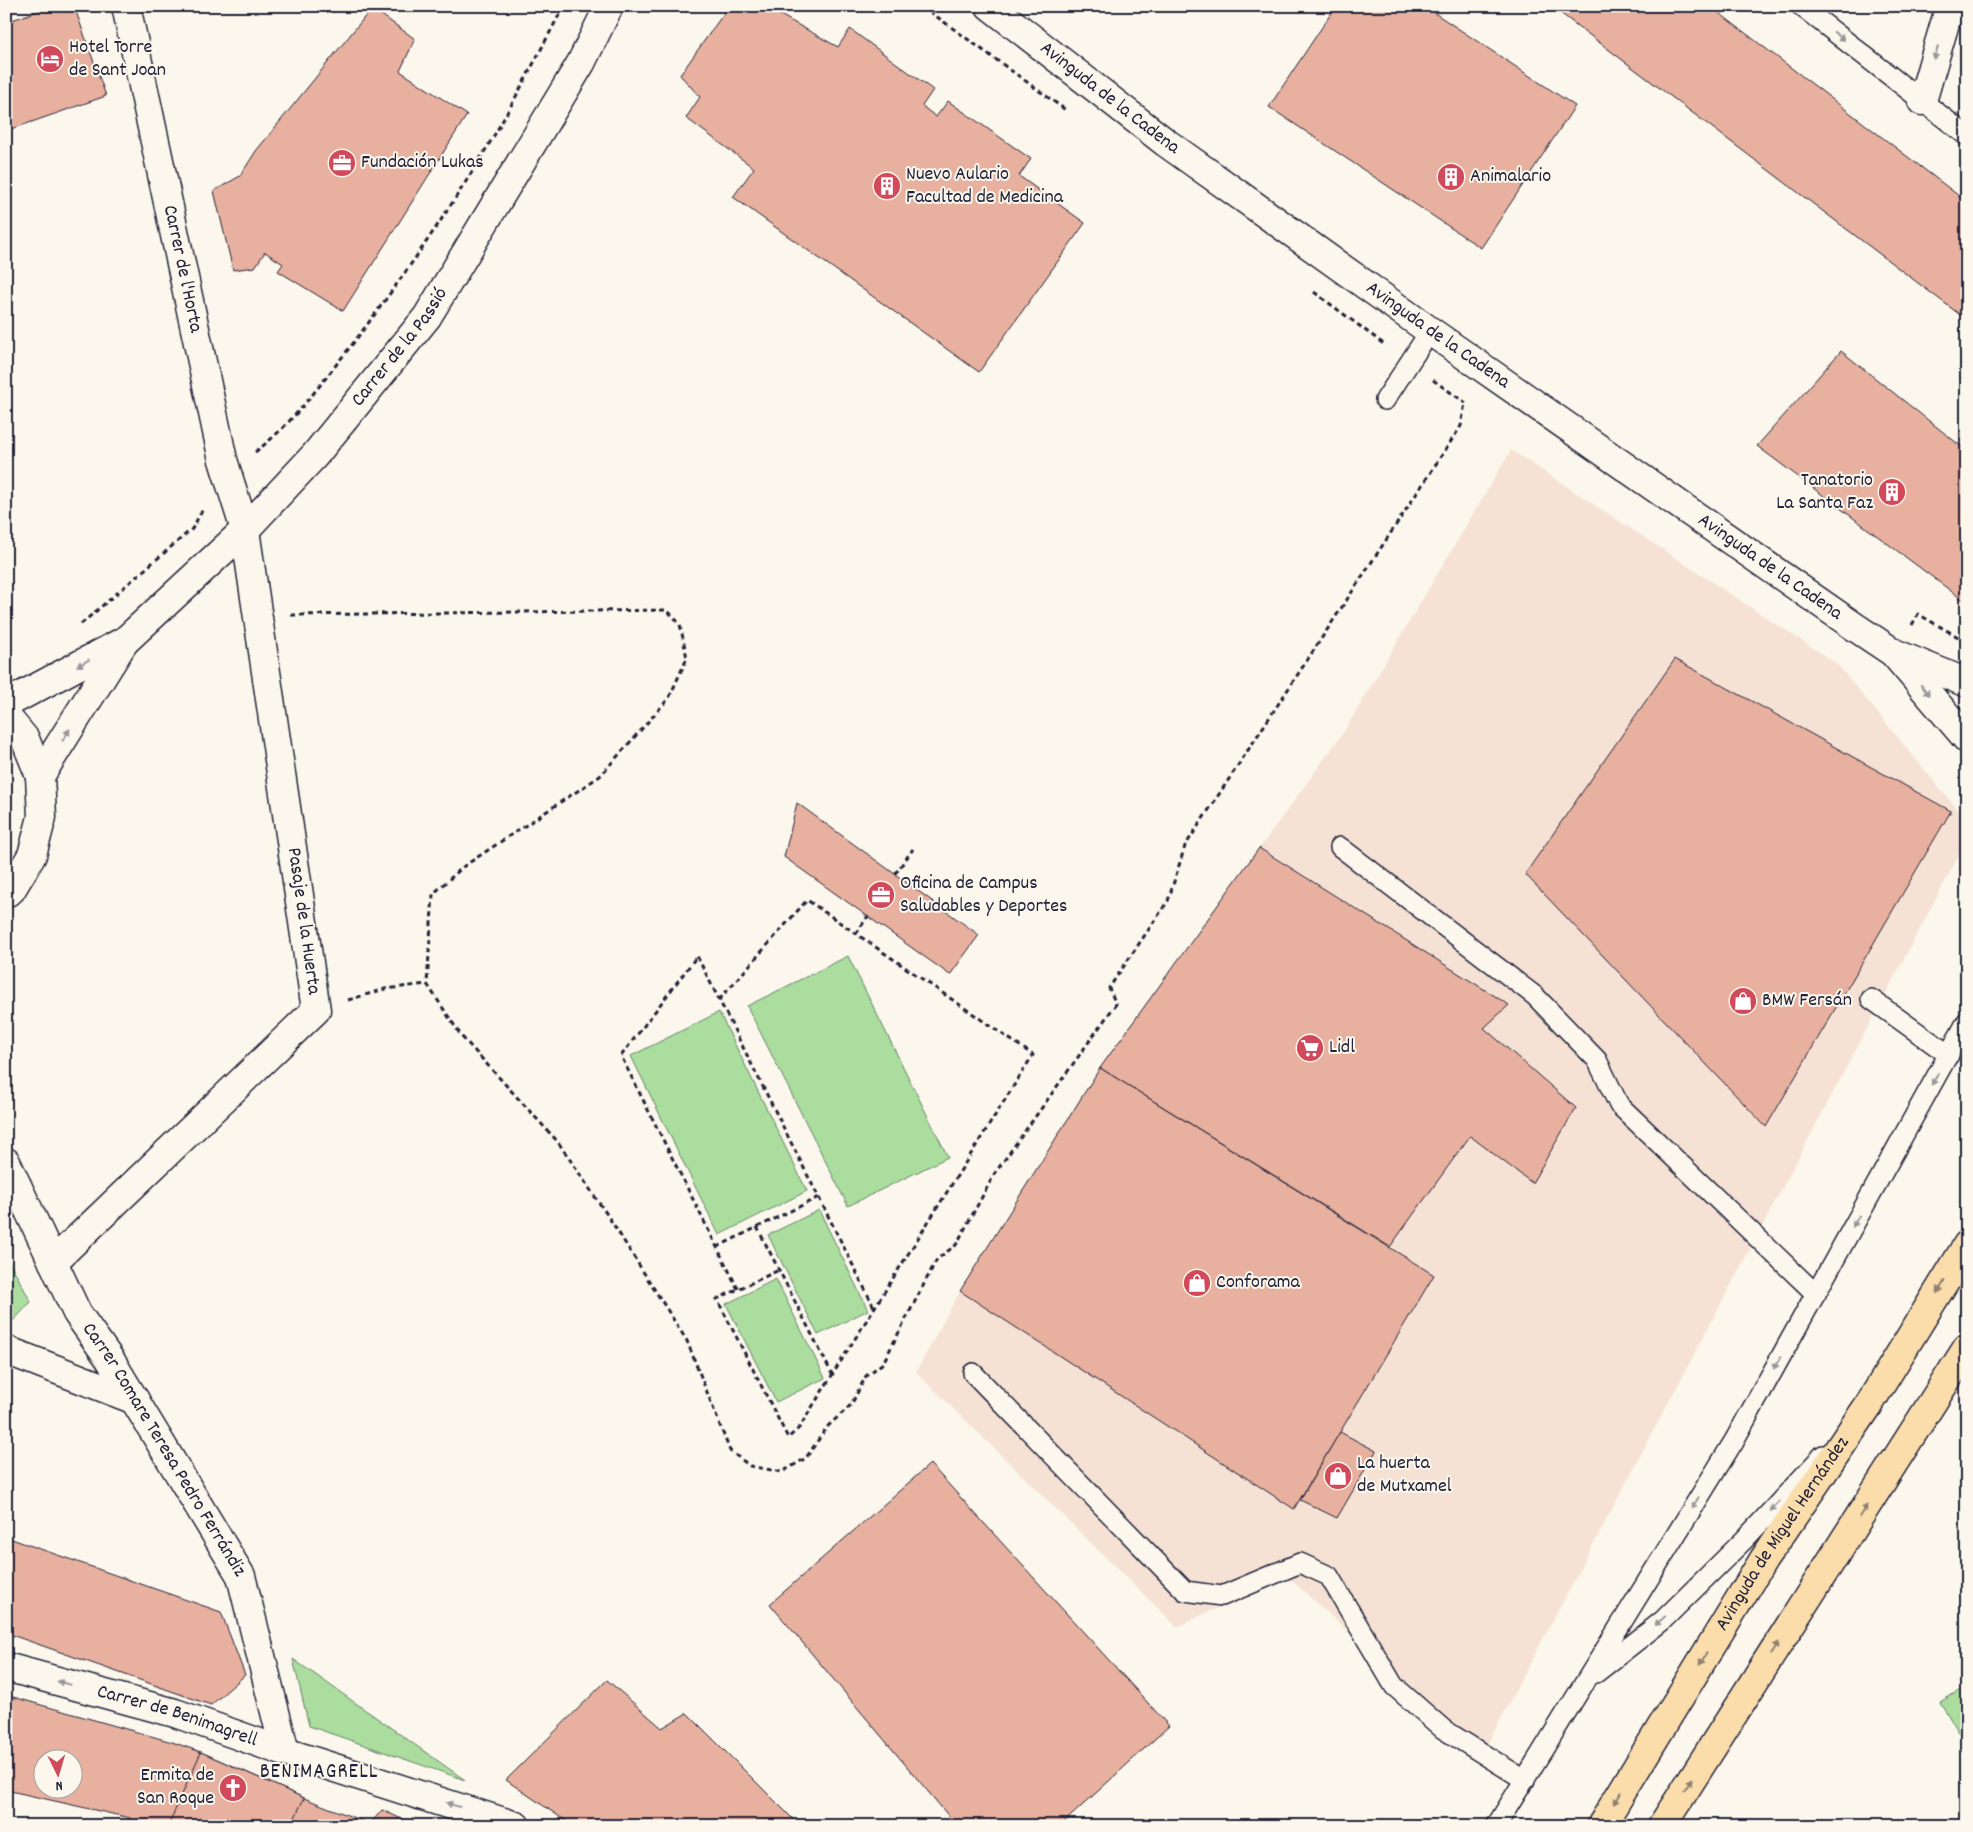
<svg xmlns="http://www.w3.org/2000/svg" width="1973" height="1832" viewBox="0 0 1973 1832" font-family="Dekko,sans-serif">
<style>
.built{fill:#f5e2d5}
.green{fill:#abdd9e;stroke:#66806c}
.building{fill:#e8b09e;stroke:#22223b;fill-rule:evenodd}
.lines{fill:none;stroke-linecap:round;stroke-linejoin:round}
.service-casing{stroke:#22223b;stroke-width:22}
.minor-casing{stroke:#22223b;stroke-width:31}
.primary-casing{stroke:#22223b;stroke-width:31}
.path{stroke:#22223b;stroke-width:3;stroke-dasharray:5 4;stroke-linecap:butt}
.service{stroke:#fbf7ec;stroke-width:19}
.minor{stroke:#fbf7ec;stroke-width:28}
.primary{stroke:#faddab;stroke-width:28}
.oneway{fill:#99979c}
.oneway2{fill:#8e8073}
.labels{text-anchor:middle;dominant-baseline:central;stroke-width:4;stroke-linejoin:round;paint-order:stroke}
.poi-label{font-size:20px;fill:#22223b;stroke:#fbf7ec;text-anchor:start}
.street-label{font-size:20px;fill:#22223b;stroke:#fbf7ec}
.neighbourhood-label{font-size:21px;letter-spacing:1px;fill:#22223b;stroke:#fbf7ec}
</style>
<rect width="100%" height="100%" fill="#fbf7ec"/>
<filter id="ink" filterUnits="userSpaceOnUse"><feTurbulence type="fractalNoise" baseFrequency=".02" numOctaves="2"/><feDisplacementMap in="SourceGraphic" scale="10" xChannelSelector="R" yChannelSelector="G"/><feConvolveMatrix kernelMatrix="1 2 1 2 8 2 1 2 1" color-interpolation-filters="sRGB"/></filter>
<g filter="url(#ink)">
<path class="built" d="M 1511,450 L 1837,664 L 1967,821 L 1967,840 L 1482,1754 L 1286,1575 L 1177,1627 L 916,1372 L 960,1291 L 1100,1068 L 1343,733 Z"/>
<g class="green">
<path d="M 848,956 L 948,1157 L 848,1206 L 747,1006 Z"/>
<path d="M 719,1012 L 807,1191 L 719,1235 L 631,1056 Z"/>
<path d="M 819,1210 L 868,1310 L 818,1335 L 768,1235 Z"/>
<path d="M 6,1255 L 31,1302 L 13,1321 L 6,1319 Z"/>
<path d="M 776,1279 L 825,1378 L 776,1402 L 726,1304 Z"/>
<path d="M 293,1659 L 465,1780 L 309,1726 Z"/>
<path d="M 1967,1686 L 1967,1746 L 1940,1702 Z"/>
</g>
<g class="building">
<path d="M 53,6 L 74,6 L 106,96 L 6,131 L 6,22 Z"/>
<path d="M 729,6 L 764,6 L 838,47 L 850,29 L 933,90 L 922,106 L 936,117 L 948,101 L 1031,159 L 1019,176 L 1085,223 L 979,372 L 733,197 L 754,168 L 686,118 L 700,97 L 680,75 Z"/>
<path d="M 1336,6 L 1424,6 L 1575,106 L 1481,248 L 1269,107 Z"/>
<path d="M 1551,6 L 1710,6 L 1967,202 L 1967,320 Z"/>
<path d="M 372,8 L 415,39 L 400,71 L 467,115 L 343,311 L 278,271 L 283,264 L 265,252 L 255,267 L 233,270 L 214,191 L 240,176 L 256,151 Z"/>
<path d="M 1841,351 L 1967,451 L 1967,603 L 1757,446 Z"/>
<path d="M 1675,659 L 1951,811 L 1766,1127 L 1525,874 Z"/>
<path d="M 797,803 L 979,935 L 950,975 L 784,857 Z"/>
<path d="M 1259,848 L 1509,1005 L 1484,1028 L 1576,1108 L 1532,1183 L 1470,1136 L 1390,1247 L 1100,1068 Z"/>
<path d="M 1100,1068 L 1434,1275 L 1294,1509 L 960,1291 Z"/>
<path d="M 1340,1432 L 1376,1451 L 1337,1518 L 1300,1500 Z"/>
<path d="M 930,1464 L 1169,1726 L 1060,1826 L 957,1826 L 770,1604 Z"/>
<path d="M 6,1537 L 221,1612 L 245,1675 L 211,1705 L 6,1633 Z"/>
<path d="M 607,1680 L 662,1728 L 687,1713 L 800,1826 L 573,1826 L 506,1780 Z"/>
<path d="M 6,1695 L 172,1742 L 201,1752 L 304,1798 L 370,1824 L 382,1810 L 417,1826 L 127,1826 L 130,1818 L 6,1790 ZM 42,1760 L 72,1760 L 72,1790 L 42,1790 Z"/>
<path d="M 201,1752 L 304,1798 L 291,1826 L 168,1826 Z"/>
</g>
<g class="lines">
<defs>
<g id="service">
<path d="M 1801,6 L 1967,136"/>
<path d="M 1385,400 L 1430,331"/>
<path d="M 1340,847 L 1535,996 L 1597,1060 L 1619,1105 L 1816,1294"/>
<path d="M 1871,999 L 1949,1055"/>
<path d="M 973,1373 L 1185,1591 L 1222,1596 L 1300,1563 L 1329,1576 L 1394,1686 L 1443,1729 L 1525,1780"/>
<path d="M 1596,1673 L 1662,1621 L 1745,1539 L 1823,1455"/>
<path d="M 1496,1826 L 1734,1441 L 1967,1021"/>
</g>
<g id="minor">
<path id="s1" d="M 990,6 L 1165,142 L 1430,331 L 1855,627 L 1894,653 L 1967,683"/>
<path d="M 1922,101 L 1950,6"/>
<path d="M 1896,656 L 1967,739"/>
<path id="s2" d="M 6,704 L 126,640 L 245,530 L 315,455 L 427,317 L 581,63 L 609,6"/>
<path d="M 6,716 L 25,739 L 40,776 L 42,817 L 32,855 L 11,890 L 6,893"/>
<path d="M 40,776 L 124,642"/>
<path id="s3" d="M 6,1162 L 77,1313 L 111,1361 L 241,1576 L 285,1752"/>
<path d="M 53,1262 L 316,1010 L 245,530 L 223,460 L 126,6"/>
<path d="M 6,1350 L 135,1400"/>
<path id="s4" d="M 6,1667 L 175,1713 L 285,1752 L 516,1826"/>
</g>
<g id="primary">
<path id="s5" d="M 1601,1826 L 1764,1559 L 1868,1406 L 1967,1245"/>
<path d="M 1662,1826 L 1967,1348"/>
</g>
</defs>
<use href="#service" class="service-casing"/>
<use href="#minor" class="minor-casing"/>
<use href="#primary" class="primary-casing"/>
<g class="path">
<path d="M 922,6 L 1067,111"/>
<path d="M 1314,292 L 1385,345"/>
<path d="M 1433,380 L 1466,403"/>
<path d="M 255,452 C 294,423 321,383 351,346 C 399,283 445,217 486,149 C 514,103 538,54 564,6"/>
<path d="M 291,615 L 667,610 L 680,624 L 687,658 L 669,698 L 600,776 L 464,866 L 433,894 L 427,984"/>
<path d="M 81,624 L 192,529 L 203,509"/>
<path d="M 1912,625 L 1918,614 L 1967,642"/>
<path d="M 895,874 L 913,849"/>
<path d="M 856,934 L 868,916"/>
<path d="M 348,1000 L 385,989 L 427,984 L 462,1037 L 558,1142 L 608,1216 L 687,1341 L 730,1451 L 750,1466 L 782,1472 L 806,1458 L 827,1427 L 851,1405 L 866,1376 L 883,1363 L 937,1259 L 956,1245 L 995,1173 L 1116,1004 L 1109,988 L 1168,901 L 1185,846 L 1461,426 L 1465,403"/>
<path d="M 719,1000 L 807,900 L 1033,1055 L 799,1428 L 788,1438 L 717,1299 L 779,1270"/>
<path d="M 757,1227 L 832,1374"/>
<path d="M 717,1247 L 819,1197"/>
<path d="M 738,1289 L 621,1056 L 697,956 L 874,1307"/>
</g>
<use href="#service" class="service"/>
<use href="#minor" class="minor"/>
<use href="#primary" class="primary"/>
</g>
<defs><path id="oneway-solid" d="M-6-.8H1V-3.2L6.5 0L1 3.2V.8H-6Z" transform="scale(1.25)"/></defs>
<g class="oneway">
<use href="#oneway-solid" transform="translate(1839 36) rotate(38)"/>
<use href="#oneway-solid" transform="translate(1936 53) rotate(107)"/>
<use href="#oneway-solid" transform="translate(83 663) rotate(152)"/>
<use href="#oneway-solid" transform="translate(1925 690) rotate(50)"/>
<use href="#oneway-solid" transform="translate(66 735) rotate(-58)"/>
<use href="#oneway-solid" transform="translate(1935 1079) rotate(119)"/>
<use href="#oneway-solid" transform="translate(1856 1221) rotate(119)"/>
<use href="#oneway-solid" transform="translate(1777 1363) rotate(119)"/>
<use href="#oneway-solid" transform="translate(1695 1503) rotate(122)"/>
<use href="#oneway-solid" transform="translate(1775 1506) rotate(133)"/>
<use href="#oneway-solid" transform="translate(1660 1621) rotate(139)"/>
<use href="#oneway-solid" transform="translate(64 1683) rotate(-165)"/>
<use href="#oneway-solid" transform="translate(453 1805) rotate(-162)"/>
</g>
<g class="oneway2">
<use href="#oneway-solid" transform="translate(1941 1287) rotate(121)"/>
<use href="#oneway-solid" transform="translate(1863 1511) rotate(-57)"/>
<use href="#oneway-solid" transform="translate(1775 1648) rotate(-57)"/>
<use href="#oneway-solid" transform="translate(1703 1659) rotate(122)"/>
<use href="#oneway-solid" transform="translate(1688 1785) rotate(-57)"/>
<use href="#oneway-solid" transform="translate(1618 1798) rotate(122)"/>
</g>
</g>
<defs>
<symbol id="hotel-disc" viewBox="-11 -11 22 22"><circle r="9.5" fill="#d1495b" stroke="#fbf7ec"/><path d="M-6-4.5h1.5V1H6V5H4.5V3h-9V5H-6ZM-4 0a1.8 1.8 0 1 1 3.6 0ZM.5 0V-2.5h3Q6-2.5 6 0Z" fill="#fff"/></symbol>
<symbol id="office-disc" viewBox="-11 -11 22 22"><circle r="9.5" fill="#d1495b" stroke="#fbf7ec"/><path d="M-6-3h4V-5.5h4V-3h4V5H-6ZM-1-4.5V-3h2v-1.5ZM-6 0V1H6V0Z" fill="#fff"/></symbol>
<symbol id="building-disc" viewBox="-11 -11 22 22"><circle r="9.5" fill="#d1495b" stroke="#fbf7ec"/><path d="M-4-6H4V6H1V3H-1V6H-4ZM-2.5-4.3h1.7v1.8h-1.7ZM.8-4.3h1.7v1.8H.8ZM-2.5-1h1.7V.8h-1.7ZM.8-1h1.7V.8H.8Z" fill="#fff"/></symbol>
<symbol id="shop-disc" viewBox="-11 -11 22 22"><circle r="9.5" fill="#d1495b" stroke="#fbf7ec"/><path d="M-5-2.5h2.3a2.7 3.5 0 0 1 5.4 0H5L5.5 6h-11ZM-1.5-2.5h3a1.5 2.3 0 0 0-3 0Z" fill="#fff"/></symbol>
<symbol id="supermarket-disc" viewBox="-11 -11 22 22"><circle r="9.5" fill="#d1495b" stroke="#fbf7ec"/><path d="M-6-5.5h2.5l.6 2H6L4.5 2H-2.5L-4.4-4H-6ZM-1.5 3.2a1.3 1.3 0 1 0 .1 0ZM3 3.2a1.3 1.3 0 1 0 .1 0Z" fill="#fff"/></symbol>
<symbol id="church-disc" viewBox="-11 -11 22 22"><circle r="9.5" fill="#d1495b" stroke="#fbf7ec"/><path d="M-1.2-6h2.4v3.5h3.3v2.4h-3.3V6h-2.4V-.1h-3.3v-2.4h3.3Z" fill="#fff"/></symbol>
</defs>
<g fill-rule="evenodd">
<use href="#hotel-disc" x="34" y="43" width="32" height="32"/>
<use href="#office-disc" x="326" y="147" width="32" height="32"/>
<use href="#building-disc" x="1435" y="161" width="32" height="32"/>
<use href="#building-disc" x="871" y="170" width="32" height="32"/>
<use href="#building-disc" x="1876" y="476" width="32" height="32"/>
<use href="#office-disc" x="865" y="879" width="32" height="32"/>
<use href="#shop-disc" x="1727" y="985" width="32" height="32"/>
<use href="#supermarket-disc" x="1294" y="1032" width="32" height="32"/>
<use href="#shop-disc" x="1181" y="1267" width="32" height="32"/>
<use href="#shop-disc" x="1322" y="1460" width="32" height="32"/>
<use href="#church-disc" x="217" y="1772" width="32" height="32"/>
</g>
<g class="labels">
<g class="poi-label">
<text x="69" y="48">Hotel Torre<tspan x="69" dy="23">de Sant Joan</tspan></text>
<text x="361" y="163">Fundación Lukas</text>
<text x="906" y="175">Nuevo Aulario<tspan x="906" dy="23">Facultad de Medicina</tspan></text>
<text x="1470" y="177">Animalario</text>
<text x="1873" y="481" text-anchor="end">Tanatorio<tspan x="1873" dy="23">La Santa Faz</tspan></text>
<text x="900" y="884">Oficina de Campus<tspan x="900" dy="23">Saludables y Deportes</tspan></text>
<text x="1762" y="1001">BMW Fersán</text>
<text x="1329" y="1048">Lidl</text>
<text x="1216" y="1283">Conforama</text>
<text x="1357" y="1464">La huerta<tspan x="1357" dy="23">de Mutxamel</tspan></text>
<text x="214" y="1776" text-anchor="end">Ermita de<tspan x="214" dy="23">San Roque</tspan></text>
</g>
<g class="street-label">
<text stroke="none"><textPath href="#s1" startOffset="151">Avinguda de la Cadena</textPath></text>
<text transform="translate(182 269) rotate(78)">Carrer de l'Horta</text>
<text stroke="none"><textPath href="#s1" startOffset="556">Avinguda de la Cadena</textPath></text>
<text stroke="none"><textPath href="#s2" startOffset="538">Carrer de la Passió</textPath></text>
<text stroke="none"><textPath href="#s1" startOffset="961">Avinguda de la Cadena</textPath></text>
<text transform="translate(303 921) rotate(82)">Pasaje de la Huerta</text>
<text stroke="none"><textPath href="#s3" startOffset="329">Carrer Comare Teresa Pedro Ferrándiz</textPath></text>
<text stroke="none"><textPath href="#s5" startOffset="344">Avinguda de Miguel Hernández</textPath></text>
<text stroke="none"><textPath href="#s4" startOffset="178">Carrer de Benimagrell</textPath></text>
</g>
<g class="neighbourhood-label">
<text x="319" y="1773">BENIMAGRELL</text>
</g>
</g>
<rect width="1973" height="1832" fill="none" stroke="#fbf7ec" stroke-width="25"/>
<rect x="12" y="12" width="1948" height="1807" fill="none" stroke="#22223b" stroke-width="2" filter="url(#ink)"/>
<g transform="translate(58 1774) rotate(175)"><circle r="24" fill="#fbf7ec" stroke="#a4a2a5"/>
<path d="M0-4L9 19L0 12L-9 19Z" fill="#d1495b"/>
<text y="-8" font-size="14" font-weight="bold" text-anchor="middle" fill="#22223b">N</text>
</g>
</svg>
